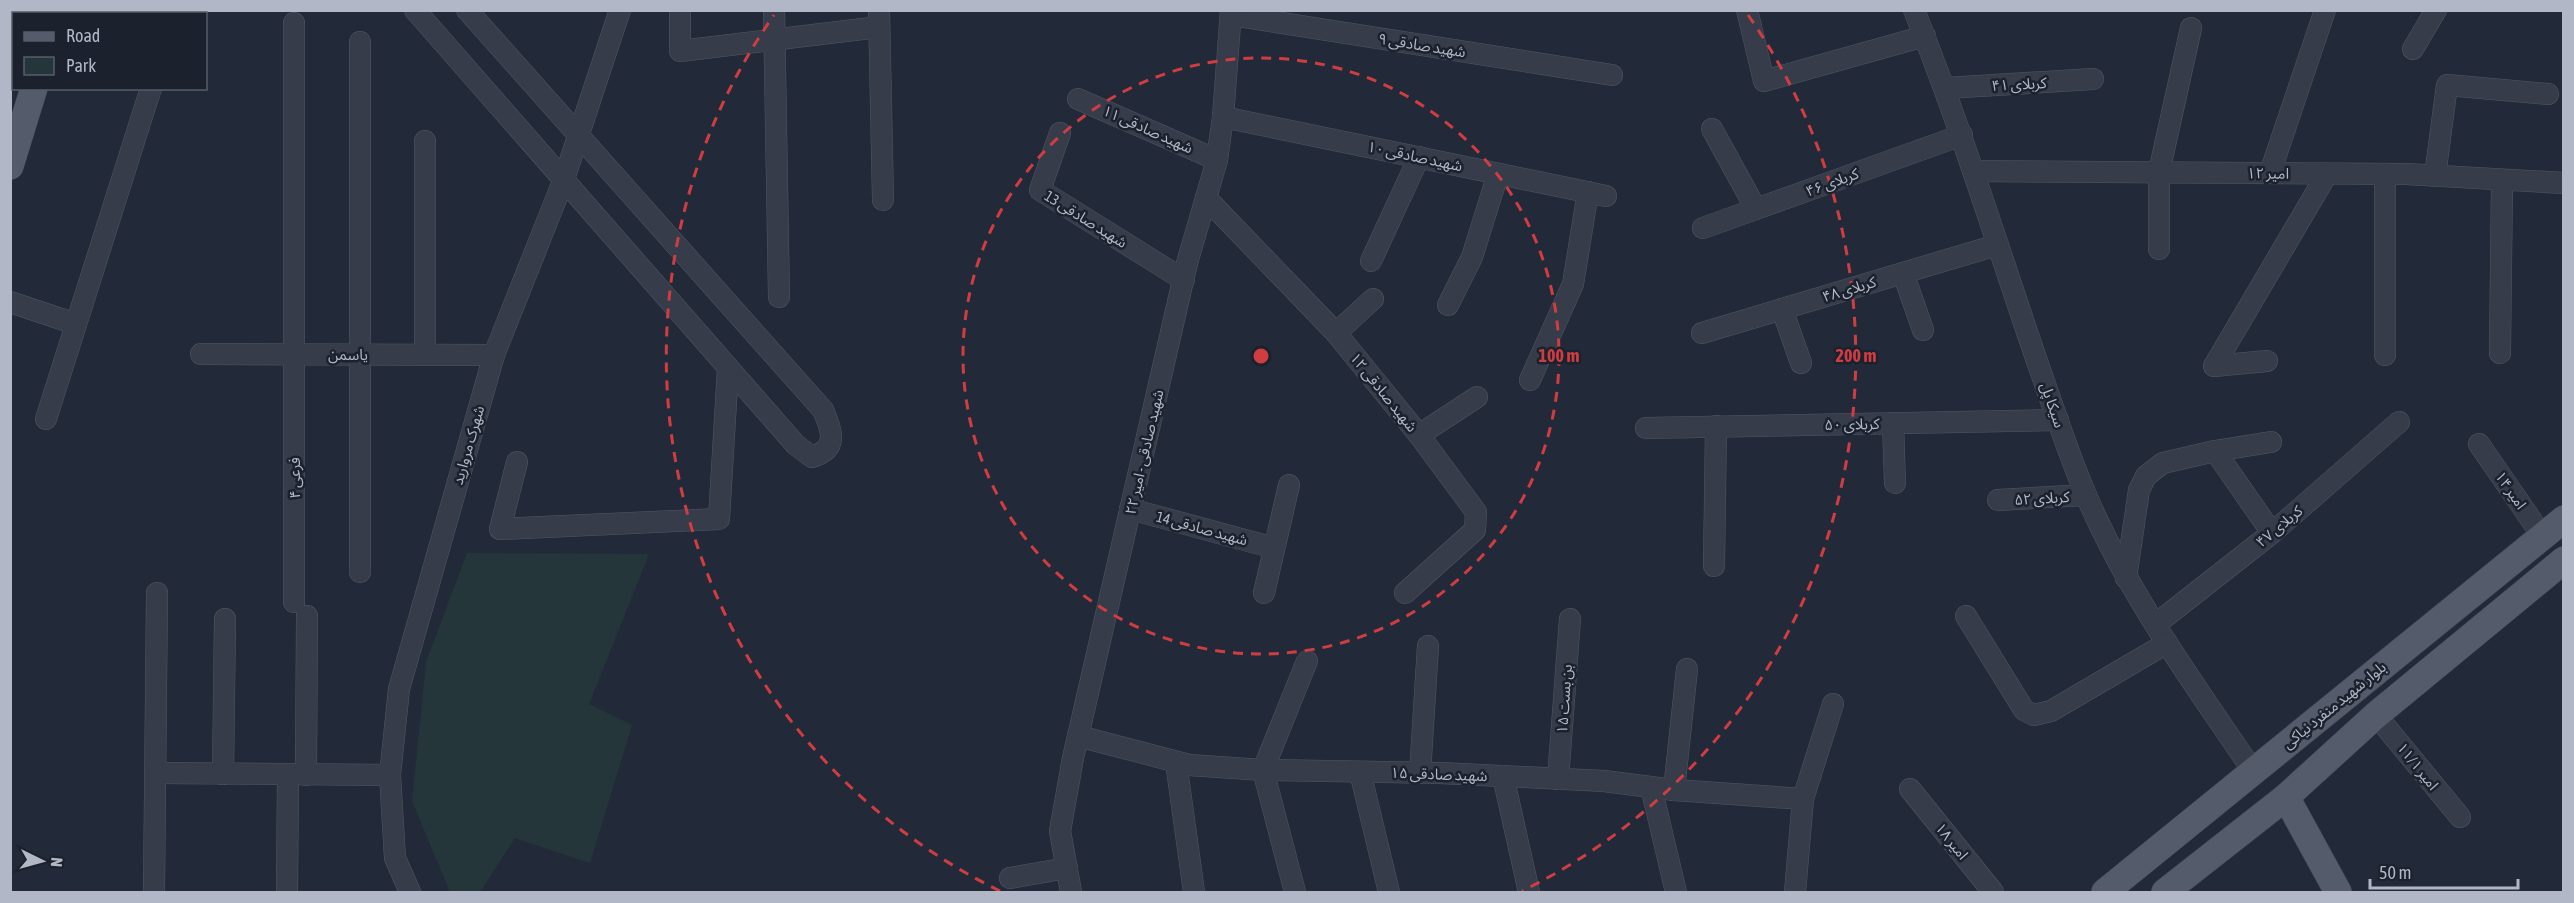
<svg xmlns="http://www.w3.org/2000/svg" width="2574" height="903" viewBox="0 0 2574 903" font-family="'Asap Condensed','Noto Sans Arabic',sans-serif">
<style>
.green{fill:#24363a}
.lines{fill:none;stroke-linecap:round;stroke-linejoin:round}
.minor-casing{stroke:#515764;stroke-width:22}
.major-casing{stroke:#3f4653;stroke-width:28}
.minor{stroke:#363c4a;stroke-width:21}
.major{stroke:#545b6a;stroke-width:27}
.ring{fill:none;stroke:#d03d40;stroke-width:3;stroke-dasharray:10 8}
.labels{text-anchor:middle;dominant-baseline:central;stroke-width:5;stroke-linejoin:round;paint-order:stroke}
.street-label{font-size:15px;fill:#b1b7c6;stroke:#1b222e}
.centre{fill:#d03d40;stroke:#1b222e;stroke-width:3}
.ring-label{font-size:18px;text-anchor:middle;font-weight:bold;fill:#d03d40;stroke:#1b222e;stroke-width:5;stroke-linejoin:round;paint-order:stroke}
</style>
<rect width="100%" height="100%" fill="#222a39"/>
<path class="green" d="M 467,553 L 649,554 L 589,704 L 632,725 L 590,863 L 515,838 L 480,892 L 450,892 L 412,801 L 426,662 Z"/>
<g class="lines">
<defs>
<g id="minor">
<path d="M 415,10 L 796,445 L 812,457 C 839,449 832,430 823,410 L 467,10"/>
<path d="M 680,10 L 680,51 L 879,27"/>
<path d="M 774,10 L 779,297"/>
<path d="M 879,10 L 883,200"/>
<path d="M 1747,10 L 1764,81 L 1925,36"/>
<path d="M 1914,10 C 1961,127 1998,248 2039,367 C 2054,409 2068,453 2086,495 C 2128,594 2193,682 2253,771"/>
<path d="M 175,14 L 176,10"/>
<path d="M 1231,15 L 1612,75"/>
<path d="M 294,23 L 294,602"/>
<path d="M 360,42 L 360,572"/>
<path d="M 2413,49 L 2436,10"/>
<path d="M 1946,88 L 2093,79"/>
<path d="M 1078,99 L 1217,160"/>
<path d="M 1223,117 L 1606,196"/>
<path d="M 1712,129 L 1756,209"/>
<path d="M 1060,133 L 1040,190 L 1184,280"/>
<path d="M 425,141 L 425,355"/>
<path d="M 1973,171 L 2406,174 L 2564,183"/>
<path d="M 2270,173 L 2325,10"/>
<path d="M 2435,176 L 2447,85 L 2548,94"/>
<path d="M 1206,198 L 1336,333 L 1419,435 L 1476,512 L 1475,530 L 1405,593"/>
<path d="M 1703,228 L 1962,135"/>
<path d="M 2159,249 L 2159,172 L 2191,28"/>
<path d="M 1371,261 L 1419,157"/>
<path d="M 1903,273 L 1923,330"/>
<path d="M 10,302 L 76,324"/>
<path d="M 1448,305 L 1472,257 L 1498,174"/>
<path d="M 1782,309 L 1801,363"/>
<path d="M 1336,333 L 1373,299"/>
<path d="M 1702,333 L 1997,245"/>
<path d="M 2500,353 L 2502,180"/>
<path d="M 201,354 L 494,355"/>
<path d="M 2385,355 L 2385,174"/>
<path d="M 2267,361 L 2214,366 L 2327,174"/>
<path d="M 1530,380 L 1573,284 L 1588,192"/>
<path d="M 46,419 L 151,88"/>
<path d="M 1893,423 L 1895,483"/>
<path d="M 1646,428 L 2058,420"/>
<path d="M 1419,435 L 1477,397"/>
<path d="M 2479,444 L 2543,537"/>
<path d="M 2215,451 L 2272,533"/>
<path d="M 517,462 L 500,529 L 719,519 L 728,368"/>
<path d="M 1998,500 L 2086,495"/>
<path d="M 1130,509 L 1274,548"/>
<path d="M 1714,566 L 1716,426"/>
<path d="M 2126,578 L 2139,490 L 2146,476 L 2163,463 L 2215,451 L 2271,442"/>
<path d="M 1264,593 L 1289,485"/>
<path d="M 1966,616 L 2024,710 L 2034,715 L 2051,711 L 2167,643"/>
<path d="M 2156,624 L 2272,533 L 2399,422"/>
<path d="M 2376,715 L 2460,817"/>
<path d="M 1078,736 L 1189,765 L 1263,770 L 1440,773 L 1604,781 L 1674,790 L 1803,799"/>
<path d="M 1176,762 L 1194,892"/>
<path d="M 1360,772 L 1389,892"/>
<path d="M 155,773 L 390,775"/>
<path d="M 1420,773 L 1428,646"/>
<path d="M 223,774 L 225,619"/>
<path d="M 306,775 L 307,616"/>
<path d="M 1503,776 L 1529,892"/>
<path d="M 1558,779 L 1570,619"/>
<path d="M 1651,787 L 1676,892"/>
<path d="M 1910,789 L 1993,892"/>
<path d="M 1674,790 L 1687,669"/>
<path d="M 1010,878 L 1067,868"/>
<path d="M 154,892 L 157,593"/>
<path d="M 287,892 L 288,775"/>
<path d="M 410,892 L 395,858 L 390,775 L 399,689 L 494,355 L 564,179 L 620,10"/>
<path d="M 1071,892 L 1060,831 L 1073,758 L 1187,263 L 1217,160 L 1223,117 L 1231,10"/>
<path d="M 1295,892 L 1263,770 L 1307,661"/>
<path d="M 1795,892 L 1803,799 L 1833,704"/>
</g>
<g id="major">
<path d="M 56,14 L 57,10"/>
<path d="M 10,36 L 14,27"/>
<path d="M 10,166 L 34,88"/>
<path d="M 2286,797 L 2338,892"/>
<path d="M 2105,892 L 2564,519"/>
<path d="M 2165,892 L 2286,797 L 2376,715 L 2564,560"/>
</g>
</defs>
<use href="#minor" class="minor-casing"/>
<use href="#major" class="major-casing"/>
<use href="#minor" class="minor"/>
<use href="#major" class="major"/>
</g>
<g class="ring">
<circle cx="1261" cy="356" r="298"/>
<path d="M1000 891A595 595 0 0 1 774 15M1748 15A595 595 0 0 1 1522 891"/>
</g>
<g class="labels">
<g class="street-label">
<text transform="translate(1422 45) rotate(9)">شهید صادقی ۹</text>
<text transform="translate(2019 84) rotate(-3)">کربلای ۴۱</text>
<text transform="translate(1148 129) rotate(24)">شهید صادقی ۱۱</text>
<text transform="translate(1415 156) rotate(12)">شهید صادقی ۱۰</text>
<text transform="translate(2268 173) rotate(1)">امير ۱۲</text>
<text transform="translate(1832 182) rotate(-20)">کربلای ۴۶</text>
<text transform="translate(1086 219) rotate(32)">شهید صادقی 13</text>
<text transform="translate(1849 289) rotate(-17)">کربلای ۴۸</text>
<text x="348" y="354">یاسمن</text>
<text transform="translate(1384 392) rotate(51)">شهید صادقی ۱۲</text>
<text transform="translate(2053 405) rotate(71)">سیکا پل</text>
<text transform="translate(1852 424) rotate(-1)">کربلای ۵۰</text>
<text transform="translate(468 445) rotate(-74)">شهرک مروارید</text>
<text transform="translate(1144 452) rotate(-77)">شهید صادقی - امیر ۲۲</text>
<text transform="translate(294 478) rotate(-90)">فرعی ۴</text>
<text transform="translate(2511 490) rotate(55)">امیر ۱۴</text>
<text transform="translate(2042 498) rotate(-3)">کربلای ۵۲</text>
<text transform="translate(2279 526) rotate(-40)">کربلای ۴۷</text>
<text transform="translate(1202 528) rotate(15)">شهید صادقی 14</text>
<text transform="translate(1564 699) rotate(-86)">بن بست ۱۵</text>
<text transform="translate(2334 705) rotate(-39)">بلوار شهید منفرد نیاکی</text>
<text transform="translate(2418 766) rotate(51)">امیر ۱۱/۱</text>
<text transform="translate(1439 774) rotate(2)">شهید صادقی ۱۵</text>
<text transform="translate(1952 841) rotate(51)">امیر ۱۸</text>
</g>
</g>
<circle cx="1261" cy="356" r="9" class="centre"/>
<g class="ring-label">
<text x="1559" y="362">100 m</text>
<text x="1856" y="362">200 m</text>
</g>
<rect width="2574" height="903" fill="none" stroke="#b1b7c6" stroke-width="24"/>
<rect x="12" y="12" width="195" height="78" fill="#1b222e" stroke="#575e6b" stroke-width="1.5"/>
<rect x="24" y="32" width="30" height="9" fill="#545b6a" stroke="#575e6b" stroke-width="1.5"/>
<text x="66" y="42" font-size="18" fill="#b1b7c6">Road</text>
<rect x="24" y="57" width="30" height="18" fill="#24363a" stroke="#575e6b" stroke-width="1.5"/>
<text x="66" y="72" font-size="18" fill="#b1b7c6">Park</text>
<g transform="translate(42 861) rotate(95)" stroke="#1b222e" stroke-width="4.5" paint-order="stroke">
<path d="M0-4.5L10 22L0 15L-10 22Z" fill="#b1b7c6"/>
<text y="-9" font-size="16" font-weight="bold" text-anchor="middle" fill="#b1b7c6">N</text>
</g>
<path d="M2370 879v9h148v-9" fill="none" stroke="#b1b7c6" stroke-width="3"/>
<text x="2379" y="879" font-size="18" fill="#b1b7c6" stroke="#1b222e" stroke-width="4.5" paint-order="stroke">50 m</text>
</svg>
